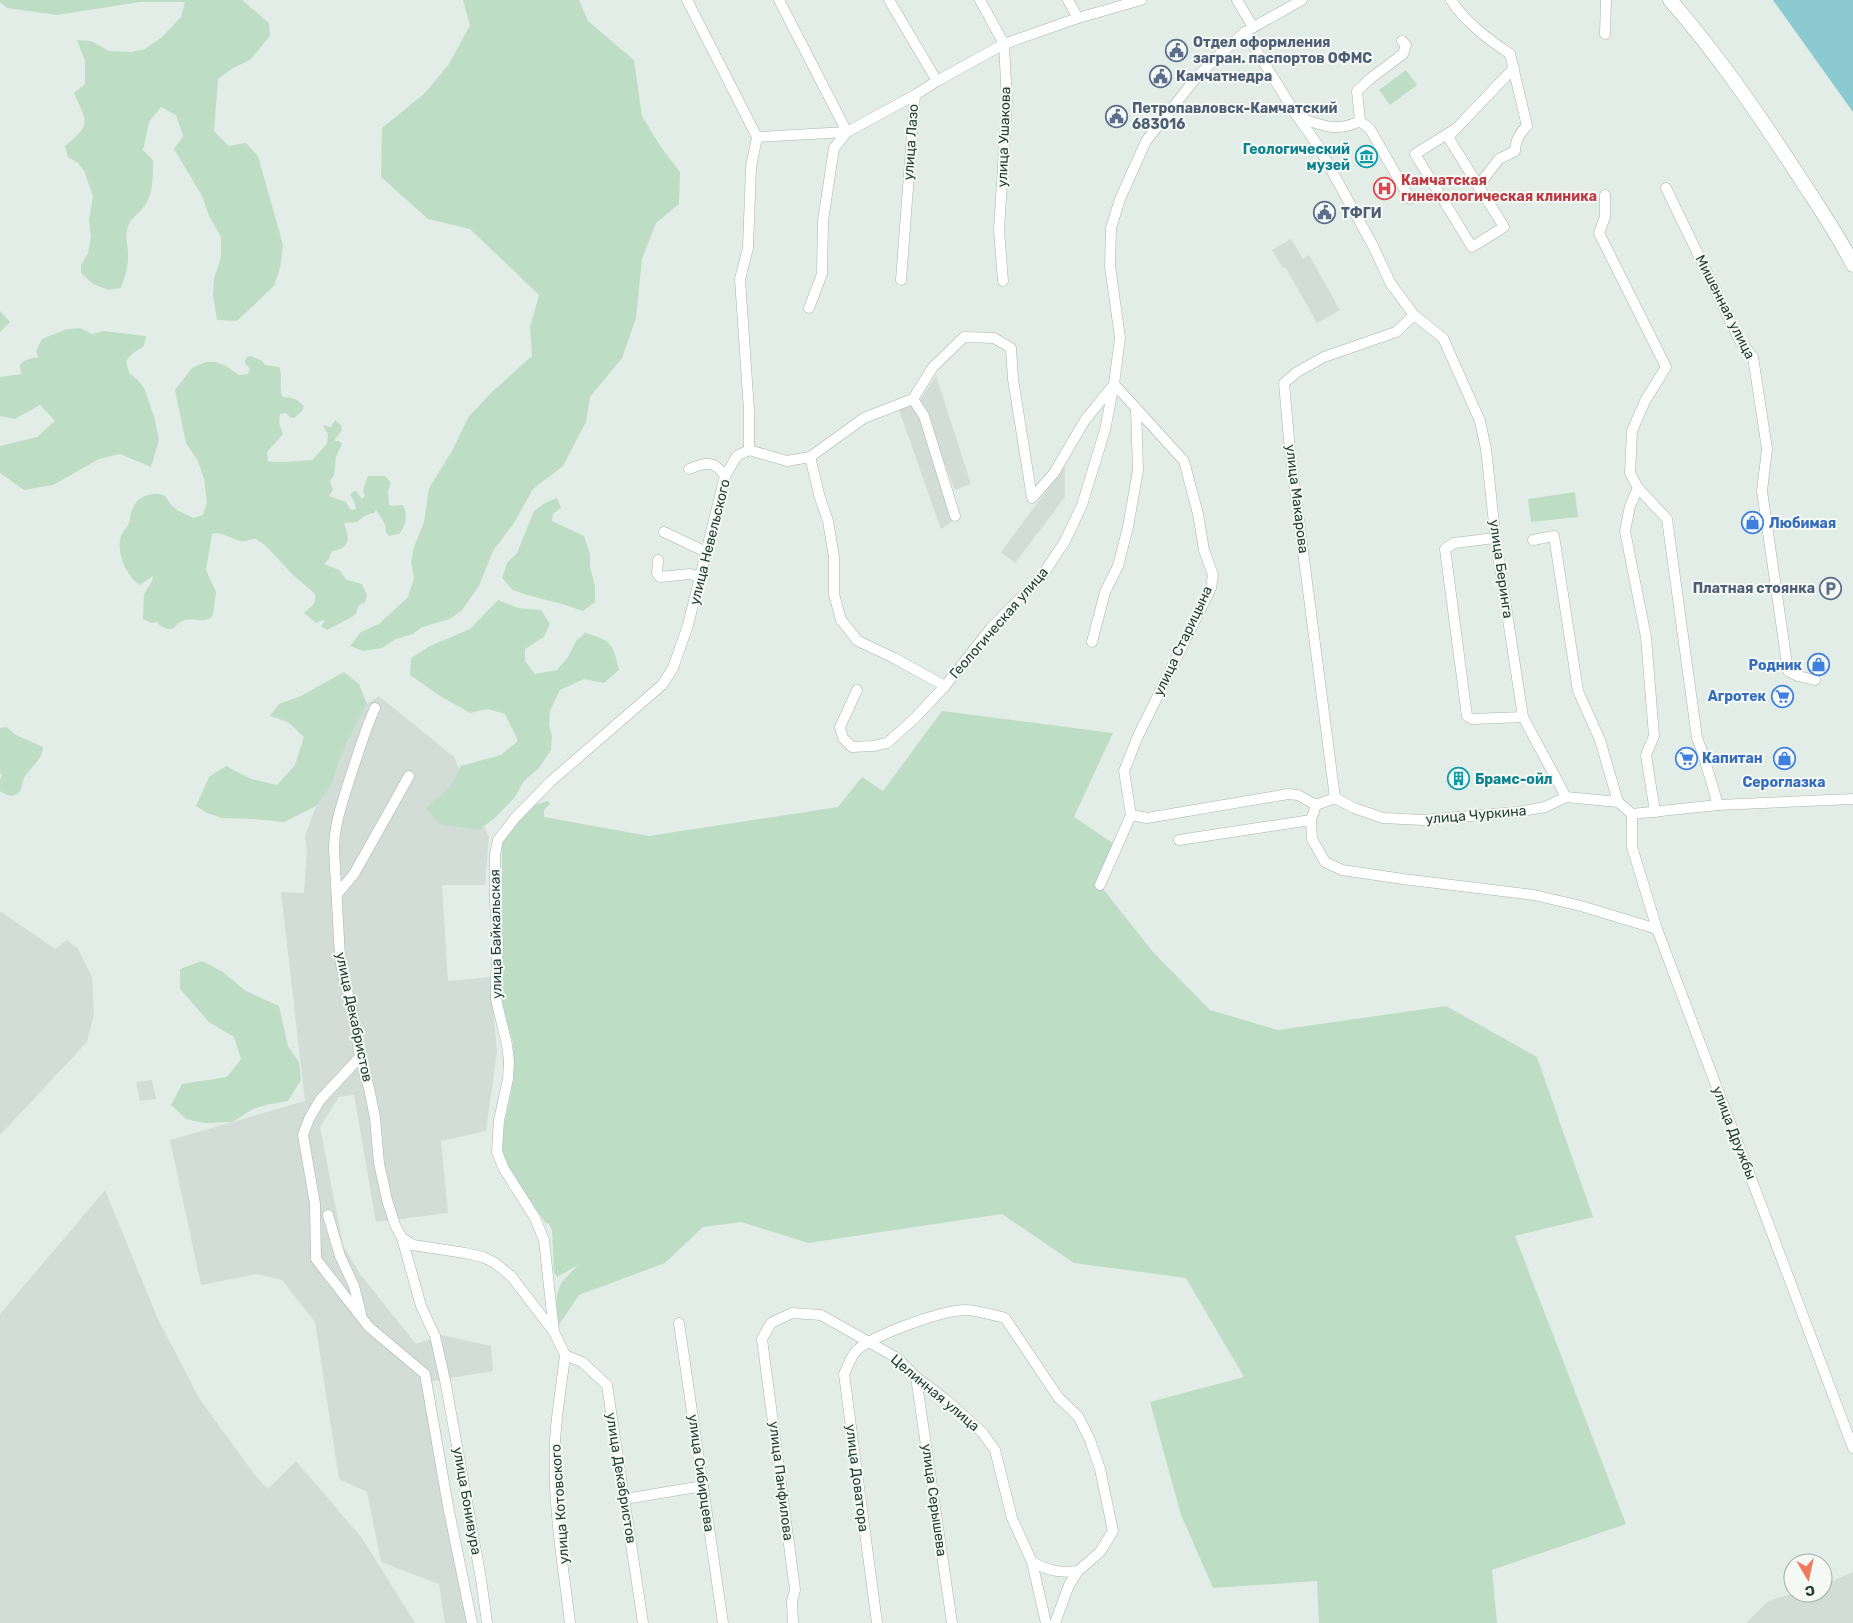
<svg xmlns="http://www.w3.org/2000/svg" width="1853" height="1623" viewBox="0 0 1853 1623" font-family="Rubik,sans-serif">
<style>
.built{fill:#d2ddd7}
.green{fill:#bddec4}
.water{fill:#8ccad2}
.lines{fill:none;stroke-linecap:round;stroke-linejoin:round}
.minor-casing{stroke:#a6b5af;stroke-width:11}
.secondary-casing{stroke:#a2b9b0;stroke-width:15}
.minor{stroke:#fff;stroke-width:10}
.secondary{stroke:#fff;stroke-width:14}
.labels{text-anchor:middle;dominant-baseline:central;stroke-width:4;stroke-linejoin:round;paint-order:stroke}
.service-label{font-size:14px;font-weight:bold;fill:#4e5e75;stroke:#f4f9f6;text-anchor:start}
.street-label{font-size:14px;fill:#233f36;stroke:#f4f9f6}
.culture-label{font-size:14px;font-weight:bold;fill:#0d838f;stroke:#f4f9f6;text-anchor:end}
.health-label{font-size:14px;font-weight:bold;fill:#be3a42;stroke:#f4f9f6;text-anchor:start}
.shop-label{font-size:14px;font-weight:bold;fill:#366cbe;stroke:#f4f9f6;text-anchor:start}
</style>
<rect width="100%" height="100%" fill="#e3ede8"/>
<g class="built">
<path d="M 1291,239 L 1303,259 L 1309,255 L 1340,310 L 1317,323 L 1286,268 L 1282,267 L 1272,250 Z"/>
<path d="M 936,376 L 971,484 L 955,490 L 920,400 Z"/>
<path d="M 913,404 L 922,418 L 953,521 L 941,529 L 899,410 Z"/>
<path d="M 1065,466 L 1065,497 L 1015,563 L 1001,552 Z"/>
<path d="M 379,696 L 454,757 L 489,837 L 485,885 L 442,885 L 448,981 L 490,977 L 497,1052 L 486,1131 L 441,1141 L 448,1213 L 376,1222 L 354,1095 L 339,1097 L 320,1127 L 343,1245 L 360,1274 L 416,1344 L 442,1335 L 491,1346 L 493,1371 L 432,1381 L 473,1623 L 445,1623 L 439,1584 L 381,1562 L 367,1492 L 339,1479 L 315,1322 L 282,1280 L 257,1274 L 201,1285 L 170,1140 L 305,1101 L 281,892 L 304,893 L 307,850 L 305,836 L 316,806 L 333,783 L 339,761 L 347,742 L 367,704 Z"/>
<path d="M 0,911 L 55,949 L 67,940 L 78,949 L 92,977 L 94,1014 L 87,1042 L 0,1135 Z"/>
<path d="M 152,1080 L 156,1099 L 140,1101 L 136,1082 Z"/>
<path d="M 105,1190 L 157,1317 L 199,1398 L 254,1474 L 268,1489 L 296,1461 L 362,1538 L 415,1623 L 0,1623 L 0,1314 Z"/>
<path d="M 1853,1572 L 1853,1623 L 1746,1623 L 1768,1601 L 1795,1593 L 1823,1593 L 1823,1585 Z"/>
</g>
<g class="green">
<path d="M 0,0 L 242,0 L 269,23 L 270,36 L 250,60 L 233,68 L 218,79 L 214,131 L 229,146 L 246,143 L 258,156 L 283,245 L 280,268 L 274,286 L 237,321 L 217,320 L 213,296 L 214,279 L 221,257 L 221,237 L 209,216 L 202,196 L 174,149 L 183,136 L 176,115 L 161,107 L 149,122 L 143,150 L 153,160 C 153,176 154,196 142,209 C 136,216 129,220 127,230 C 125,239 128,245 128,253 C 129,265 125,277 121,288 L 109,290 L 93,284 L 81,273 L 81,265 L 88,253 L 91,237 L 89,220 L 93,196 L 84,171 L 78,163 L 68,157 L 65,146 C 92,124 87,123 74,93 L 85,84 L 85,61 L 77,40 L 91,41 L 109,51 L 131,52 L 145,49 L 162,37 L 181,17 L 185,2 L 140,2 L 57,15 L 7,8 L 0,2 Z"/>
<path d="M 463,0 L 579,0 L 588,21 L 634,60 L 642,116 L 661,147 L 680,172 L 679,204 L 656,223 L 642,259 L 636,318 L 622,358 L 590,397 L 586,422 L 563,466 L 533,489 L 514,523 L 493,551 L 479,586 L 462,610 L 450,619 L 422,627 L 413,634 L 396,639 L 382,648 L 363,651 L 350,646 L 361,632 L 379,624 L 408,597 L 414,578 L 411,562 L 414,547 L 424,522 L 429,488 L 452,451 L 469,416 L 492,392 L 532,356 L 530,327 L 539,295 L 470,229 L 428,219 L 381,177 L 382,128 L 425,93 L 449,64 L 470,25 Z"/>
<path d="M 1406,70 L 1417,85 L 1390,105 L 1379,90 Z"/>
<path d="M 0,311 L 10,322 L 0,332 Z"/>
<path d="M 80,328 L 92,334 L 104,331 L 146,336 L 144,346 L 133,353 L 126,361 L 129,373 L 137,379 L 144,388 L 154,416 L 159,440 L 151,467 L 120,454 L 99,459 L 53,485 L 24,490 L 0,473 L 0,446 L 37,437 L 55,421 L 40,405 L 15,419 L 0,416 L 0,377 L 21,374 L 20,365 C 24,360 32,357 38,358 L 36,351 L 42,339 L 67,329 Z"/>
<path d="M 251,356 L 262,361 L 265,365 L 279,367 C 283,374 279,386 282,396 L 286,398 L 288,397 L 297,400 L 304,406 L 302,411 L 294,418 L 290,417 L 286,413 L 280,414 L 279,423 L 283,434 L 267,452 L 268,461 C 278,464 301,460 312,460 L 327,444 L 328,434 L 322,425 L 331,427 L 335,420 L 341,425 L 342,430 L 334,441 L 339,441 L 342,444 L 336,457 L 334,475 L 330,481 L 333,490 L 329,496 L 346,502 L 350,509 L 354,510 L 356,508 L 353,499 L 350,495 L 352,492 L 356,491 L 362,499 L 365,496 L 363,490 L 368,476 L 385,476 L 391,483 L 388,491 L 389,505 L 392,506 L 403,505 C 408,513 406,527 399,534 L 389,536 L 386,532 L 385,524 L 376,510 L 374,513 C 367,514 362,517 357,522 L 344,523 C 346,530 352,541 343,547 C 340,550 334,550 331,552 L 329,559 L 324,564 L 339,570 L 347,580 L 362,584 L 367,595 L 365,602 L 358,606 L 356,614 L 352,617 L 327,630 L 321,626 L 324,622 L 323,620 L 316,623 L 304,613 C 309,607 319,604 314,593 L 293,575 L 265,545 L 256,539 C 250,539 247,542 240,541 C 231,539 221,531 212,534 L 206,570 L 216,592 L 213,615 C 203,628 187,610 174,628 C 167,631 161,627 157,622 L 152,623 L 143,619 L 144,594 L 152,581 L 153,576 L 140,585 C 126,576 116,552 121,536 C 123,531 127,528 129,523 C 131,518 130,512 133,508 C 137,498 148,493 159,494 C 168,495 167,501 172,506 C 177,511 187,514 193,518 L 203,515 L 207,502 L 204,479 L 198,461 L 186,443 L 175,390 L 192,368 L 206,362 L 216,362 L 226,366 L 239,375 L 248,374 L 250,369 L 245,363 L 245,360 L 247,357 Z"/>
<path d="M 1575,492 L 1578,517 L 1531,522 L 1528,499 Z"/>
<path d="M 557,498 L 561,508 L 553,514 L 552,521 L 584,536 L 590,554 L 590,567 L 595,586 L 595,602 L 583,611 L 562,604 L 527,595 L 513,590 L 502,578 L 507,563 L 517,553 L 534,511 L 545,503 Z"/>
<path d="M 498,600 L 518,608 L 541,610 L 550,624 L 544,637 L 525,649 L 525,661 L 535,674 L 557,670 L 568,657 L 576,641 L 585,633 C 612,640 613,644 619,670 L 604,683 L 584,679 L 560,690 L 550,711 L 549,725 L 552,736 L 551,750 L 539,768 L 524,781 L 515,797 L 496,817 L 479,830 L 439,824 L 426,808 L 450,787 L 461,766 L 501,755 L 518,741 L 505,714 L 488,709 L 470,713 L 440,696 L 410,675 L 411,658 L 430,646 L 470,629 Z"/>
<path d="M 344,672 L 359,684 L 367,704 L 347,742 L 339,761 L 333,783 L 316,806 L 284,822 L 253,819 L 222,818 L 207,813 L 196,806 L 209,777 L 226,766 L 251,779 L 277,785 L 295,765 L 304,737 L 288,722 L 270,716 L 279,704 L 301,696 Z"/>
<path d="M 942,711 L 1113,733 L 1074,817 L 1117,846 L 1100,885 L 1153,952 L 1210,1010 L 1278,1030 L 1446,1006 L 1537,1057 L 1593,1217 L 1515,1236 L 1626,1524 L 1492,1570 L 1497,1623 L 1319,1623 L 1317,1581 L 1213,1588 L 1181,1515 L 1150,1402 L 1244,1377 L 1186,1278 L 1074,1263 L 1002,1214 L 808,1243 L 741,1222 L 703,1227 L 665,1263 L 579,1295 L 554,1332 L 557,1295 L 561,1283 L 578,1265 L 557,1277 L 554,1273 L 552,1230 L 549,1224 L 545,1222 L 537,1211 L 515,1177 L 505,1161 L 500,1144 L 512,1089 L 514,1061 L 513,1043 L 503,1007 L 500,988 L 502,946 L 502,843 L 516,820 L 537,804 L 548,801 L 550,804 L 544,810 L 544,817 L 649,836 L 838,807 L 862,777 L 883,791 Z"/>
<path d="M 6,727 L 16,735 L 43,747 C 42,761 30,767 24,778 C 21,784 23,792 15,795 C 10,797 4,794 0,791 L 0,780 L 2,775 L 0,773 L 0,728 Z"/>
<path d="M 202,961 L 223,972 L 246,991 L 279,1006 L 288,1046 L 299,1062 L 301,1080 L 288,1101 L 266,1105 L 253,1109 L 232,1122 L 204,1123 L 186,1119 L 171,1105 L 182,1084 L 227,1077 L 241,1059 L 234,1037 L 209,1022 L 180,989 L 180,969 Z"/>
</g>
<path class="water" d="M 1773,0 L 1853,0 L 1853,112 Z"/>
<g class="lines">
<defs>
<g id="minor">
<path d="M 687,0 L 757,137 L 751,167 L 748,248 L 740,279 L 749,411 L 749,450"/>
<path d="M 779,0 L 847,132 L 834,148 L 823,221 L 822,274 L 809,308"/>
<path d="M 889,0 L 937,81 L 915,95 L 901,280"/>
<path d="M 980,0 L 1004,44 L 1007,101 L 999,230 L 1003,281"/>
<path d="M 1068,0 L 1078,18"/>
<path d="M 1237,0 L 1253,27"/>
<path d="M 1451,0 C 1466,23 1488,39 1510,54 L 1527,126 C 1520,132 1515,142 1515,151 L 1499,159 L 1478,186"/>
<path d="M 1245,32 L 1297,116 L 1317,144 L 1372,244 L 1391,284 L 1414,315"/>
<path d="M 1605,34 L 1606,0"/>
<path d="M 937,81 L 1004,44 L 1078,18 L 1141,0"/>
<path d="M 1298,117 C 1321,125 1336,133 1360,121 L 1370,129 L 1410,199"/>
<path d="M 1360,121 L 1357,91 L 1371,78 L 1403,54 L 1406,45 L 1402,41"/>
<path d="M 1457,128 L 1415,154 L 1472,247 L 1504,227 L 1448,137 L 1514,68"/>
<path d="M 757,137 L 847,132 L 915,95"/>
<path d="M 1666,188 L 1740,341 L 1753,357 L 1767,449 L 1762,491 L 1788,671 L 1798,676 L 1815,680"/>
<path d="M 1605,195 L 1605,217 L 1599,233 L 1666,367 L 1645,401 L 1632,431 L 1630,473 L 1638,488 L 1667,519 L 1697,738 L 1703,754 L 1718,805"/>
<path d="M 913,399 L 924,416 L 955,516"/>
<path d="M 749,450 L 787,461 L 810,457 L 864,418 L 913,399 L 933,367 L 964,337 L 994,338 L 1011,348 L 1013,379 L 1032,498 L 1054,473 L 1085,420 L 1112,387"/>
<path d="M 810,457 L 820,498 L 828,521 L 834,557 L 834,594 L 841,620 L 858,641 L 894,658 L 945,686"/>
<path d="M 689,469 C 706,462 714,460 725,476"/>
<path d="M 1638,488 L 1630,506 L 1625,531 L 1646,637 L 1654,736 L 1646,755 L 1655,812"/>
<path d="M 664,532 L 706,552"/>
<path d="M 1495,538 L 1454,543 L 1445,549 L 1467,716 L 1472,719 L 1523,717"/>
<path d="M 1533,540 L 1554,536 L 1578,691 L 1600,740 L 1618,802"/>
<path d="M 658,560 L 657,573 L 660,577 L 690,574 L 700,577"/>
<path d="M 1092,642 L 1105,592 L 1118,566 L 1128,527 L 1138,470 L 1136,408"/>
<path d="M 857,690 L 840,727 L 843,738 L 852,747 L 873,746 L 887,743 L 914,719 L 945,686 L 991,628 L 1042,576 L 1065,541 L 1082,505 L 1105,430 L 1114,384 L 1120,338 L 1110,266 L 1111,228 L 1120,199 L 1146,141 L 1196,78 L 1218,56 L 1245,32 L 1302,0"/>
<path d="M 375,708 C 364,732 357,757 349,781 C 342,804 334,825 334,849 L 340,957 L 344,980 L 351,1004 L 360,1057 L 369,1088 L 375,1118 L 379,1163 L 387,1200 L 395,1225 L 402,1238 L 413,1245 L 465,1253 L 483,1257 L 495,1263 L 511,1276 L 554,1332"/>
<path d="M 1335,798 L 1290,451 L 1284,383 L 1297,372 L 1324,357 L 1396,332 L 1414,315 L 1443,338 L 1480,421 L 1486,449 L 1496,542 L 1523,717 L 1566,797"/>
<path d="M 1316,805 L 1311,820 L 1312,839 L 1325,862 L 1342,870 L 1403,879 L 1534,895 L 1581,906 L 1657,929"/>
<path d="M 1632,814 L 1632,847 L 1657,929 L 1853,1448"/>
<path d="M 1131,815 L 1147,818 L 1288,794 L 1298,795 L 1316,805 L 1335,798 L 1354,808 L 1383,818 L 1423,820 L 1517,812 L 1545,807 L 1566,797 L 1618,802 L 1632,814 L 1718,805 L 1853,799"/>
<path d="M 1179,840 L 1311,820"/>
<path d="M 1100,885 L 1131,815 L 1124,771 L 1138,736 L 1211,588 L 1213,575 L 1204,550 L 1198,514 L 1184,461 L 1114,384"/>
<path d="M 338,893 L 354,874 L 409,776"/>
<path d="M 360,1057 L 320,1100 L 309,1119 L 303,1135 L 315,1204 L 316,1259 L 369,1327 L 425,1374 L 448,1506 L 472,1623"/>
<path d="M 328,1215 L 340,1256 L 354,1286 L 361,1314"/>
<path d="M 402,1238 L 421,1306 L 435,1336 L 445,1380 L 481,1579 L 487,1623"/>
<path d="M 679,1323 L 723,1623"/>
<path d="M 565,1355 L 554,1332 L 544,1240 L 535,1218 L 504,1169 L 497,1152 L 499,1120 L 508,1079 L 509,1061 L 507,1045 L 496,999 L 496,977 L 498,944 L 495,901 L 495,854 L 498,840 L 515,818 L 550,782 L 662,685 L 673,668 L 688,625 L 725,476 L 737,456 L 749,450"/>
<path d="M 565,1355 L 582,1362 L 607,1385 L 643,1623"/>
<path d="M 565,1355 C 562,1384 556,1414 555,1443 C 552,1503 563,1564 570,1623"/>
<path d="M 916,1377 L 952,1623"/>
<path d="M 625,1499 L 703,1486"/>
<path d="M 1032,1562 C 1049,1571 1059,1573 1078,1571"/>
<path d="M 793,1623 L 792,1601 L 795,1590 L 762,1339 L 771,1323 L 792,1313 L 821,1315 L 897,1358 L 916,1377 L 945,1399 L 982,1432 L 995,1450 L 1012,1518 L 1032,1562 L 1046,1623"/>
<path d="M 877,1623 L 844,1374 C 848,1366 851,1356 857,1350 C 874,1335 940,1311 964,1310 C 978,1310 992,1315 1005,1318 L 1058,1397 L 1078,1416 L 1090,1440 L 1100,1469 L 1113,1531 L 1100,1552 L 1078,1571 L 1069,1585 L 1055,1623"/>
</g>
<path id="secondary" d="M 1670,0 C 1719,56 1759,115 1800,178 C 1818,206 1838,234 1853,265"/>
</defs>
<use href="#minor" class="minor-casing"/>
<use href="#secondary" class="secondary-casing"/>
<use href="#minor" class="minor"/>
<use href="#secondary" class="secondary"/>
</g>
<defs>
<symbol id="civic-ring" viewBox="-11 -11 22 22"><circle r="9.5" fill="#f4f9f6" stroke="#5c6f8a" stroke-width="1.5"/><path d="M-.6-6.5H3V-4.5H.6V-3L4-1V1h2V6H-6V1h2V-1L-.6-3ZM-1.2 2.5V6h2.4V2.5Z" fill="#5c6f8a"/></symbol>
<symbol id="museum-ring" viewBox="-11 -11 22 22"><circle r="9.5" fill="#f4f9f6" stroke="#0f9aa8" stroke-width="1.5"/><path d="M0-6L6-3V-2H-6V-3ZM-5-1h2V3h-2ZM-1-1h2V3h-2ZM3-1h2V3H3ZM-6 4H6V6H-6Z" fill="#0f9aa8"/></symbol>
<symbol id="hospital-ring" viewBox="-11 -11 22 22"><circle r="9.5" fill="#f4f9f6" stroke="#e0444e" stroke-width="1.5"/><path d="M-5-5h3v3.5h4V-5h3V5h-3V1.5h-4V5h-3Z" fill="#e0444e"/></symbol>
<symbol id="shop-ring" viewBox="-11 -11 22 22"><circle r="9.5" fill="#f4f9f6" stroke="#3f7fe0" stroke-width="1.5"/><path d="M-5-2.5h2.3a2.7 3.5 0 0 1 5.4 0H5L5.5 6h-11ZM-1.5-2.5h3a1.5 2.3 0 0 0-3 0Z" fill="#3f7fe0"/></symbol>
<symbol id="parking-ring" viewBox="-11 -11 22 22"><circle r="9.5" fill="#f4f9f6" stroke="#5c6f8a" stroke-width="1.5"/><path d="M-3.5-5.5H1a3.5 3.5 0 0 1 0 7H-1V5.5H-3.5ZM-1-3.4V-.6H.8a1.4 1.4 0 0 0 0-2.8Z" fill="#5c6f8a"/></symbol>
<symbol id="supermarket-ring" viewBox="-11 -11 22 22"><circle r="9.5" fill="#f4f9f6" stroke="#3f7fe0" stroke-width="1.5"/><path d="M-6-5.5h2.5l.6 2H6L4.5 2H-2.5L-4.4-4H-6ZM-1.5 3.2a1.3 1.3 0 1 0 .1 0ZM3 3.2a1.3 1.3 0 1 0 .1 0Z" fill="#3f7fe0"/></symbol>
<symbol id="building-ring" viewBox="-11 -11 22 22"><circle r="9.5" fill="#f4f9f6" stroke="#0f9aa8" stroke-width="1.5"/><path d="M-4-6H4V6H1V3H-1V6H-4ZM-2.5-4.3h1.7v1.8h-1.7ZM.8-4.3h1.7v1.8H.8ZM-2.5-1h1.7V.8h-1.7ZM.8-1h1.7V.8H.8Z" fill="#0f9aa8"/></symbol>
</defs>
<g fill-rule="evenodd">
<use href="#civic-ring" x="1164" y="38" width="25" height="25"/>
<use href="#civic-ring" x="1148" y="64" width="25" height="25"/>
<use href="#civic-ring" x="1104" y="104" width="25" height="25"/>
<use href="#museum-ring" x="1354" y="144" width="25" height="25"/>
<use href="#hospital-ring" x="1372" y="176" width="25" height="25"/>
<use href="#civic-ring" x="1312" y="200" width="25" height="25"/>
<use href="#shop-ring" x="1740" y="510" width="25" height="25"/>
<use href="#parking-ring" x="1818" y="576" width="25" height="25"/>
<use href="#shop-ring" x="1806" y="652" width="25" height="25"/>
<use href="#supermarket-ring" x="1770" y="684" width="25" height="25"/>
<use href="#supermarket-ring" x="1674" y="746" width="25" height="25"/>
<use href="#shop-ring" x="1772" y="746" width="25" height="25"/>
<use href="#building-ring" x="1446" y="766" width="25" height="25"/>
</g>
<g class="labels">
<g class="service-label">
<text x="1193" y="42">Отдел оформления<tspan x="1193" dy="16">загран. паспортов ОФМС</tspan></text>
<text x="1176" y="76">Камчатнедра</text>
<text x="1132" y="108">Петропавловск-Камчатский<tspan x="1132" dy="16">683016</tspan></text>
<text x="1341" y="213">ТФГИ</text>
<text x="1815" y="588" text-anchor="end">Платная стоянка</text>
</g>
<g class="street-label">
<text transform="translate(1004 137) rotate(-88)">улица Ушакова</text>
<text transform="translate(911 142) rotate(-86)">улица Лазо</text>
<text transform="translate(1725 307) rotate(63)">Мишенная улица</text>
<text transform="translate(1297 499) rotate(83)">улица Макарова</text>
<text transform="translate(710 542) rotate(-76)">улица Невельского</text>
<text transform="translate(1501 569) rotate(82)">улица Беринга</text>
<text transform="translate(999 623) rotate(-49)">Геологическая улица</text>
<text transform="translate(1183 641) rotate(-65)">улица Старицына</text>
<text transform="translate(1476 815) rotate(-5)">улица Чуркина</text>
<text transform="translate(496 934) rotate(-91)">улица Байкальская</text>
<text transform="translate(354 1017) rotate(78)">улица Декабристов</text>
<text transform="translate(1734 1133) rotate(69)">улица Дружбы</text>
<text transform="translate(935 1393) rotate(40)">Целинная улица</text>
<text transform="translate(701 1473) rotate(82)">улица Сибирцева</text>
<text transform="translate(621 1478) rotate(81)">улица Декабристов</text>
<text transform="translate(857 1478) rotate(83)">улица Доватора</text>
<text transform="translate(781 1481) rotate(83)">улица Панфилова</text>
<text transform="translate(934 1500) rotate(82)">улица Серышева</text>
<text transform="translate(467 1501) rotate(80)">улица Бонивура</text>
<text transform="translate(560 1504) rotate(-94)">улица Котовского</text>
</g>
<g class="culture-label">
<text x="1350" y="149">Геологический<tspan x="1350" dy="16">музей</tspan></text>
<text x="1475" y="779" text-anchor="start">Брамс-ойл</text>
</g>
<g class="health-label">
<text x="1401" y="180">Камчатская<tspan x="1401" dy="16">гинекологическая клиника</tspan></text>
</g>
<g class="shop-label">
<text x="1769" y="523">Любимая</text>
<text x="1802" y="665" text-anchor="end">Родник</text>
<text x="1766" y="696" text-anchor="end">Агротек</text>
<text x="1702" y="758">Капитан</text>
<text x="1784" y="782" text-anchor="middle">Сероглазка</text>
</g>
</g>
<g transform="translate(1808 1578) rotate(171)"><circle r="24" fill="#f4f9f6" stroke="#a0afa9"/>
<path d="M0-4L9 19L0 12L-9 19Z" fill="#f17a5d"/>
<text y="-8" font-size="14" font-weight="bold" text-anchor="middle" fill="#233f36">С</text>
</g>
</svg>
